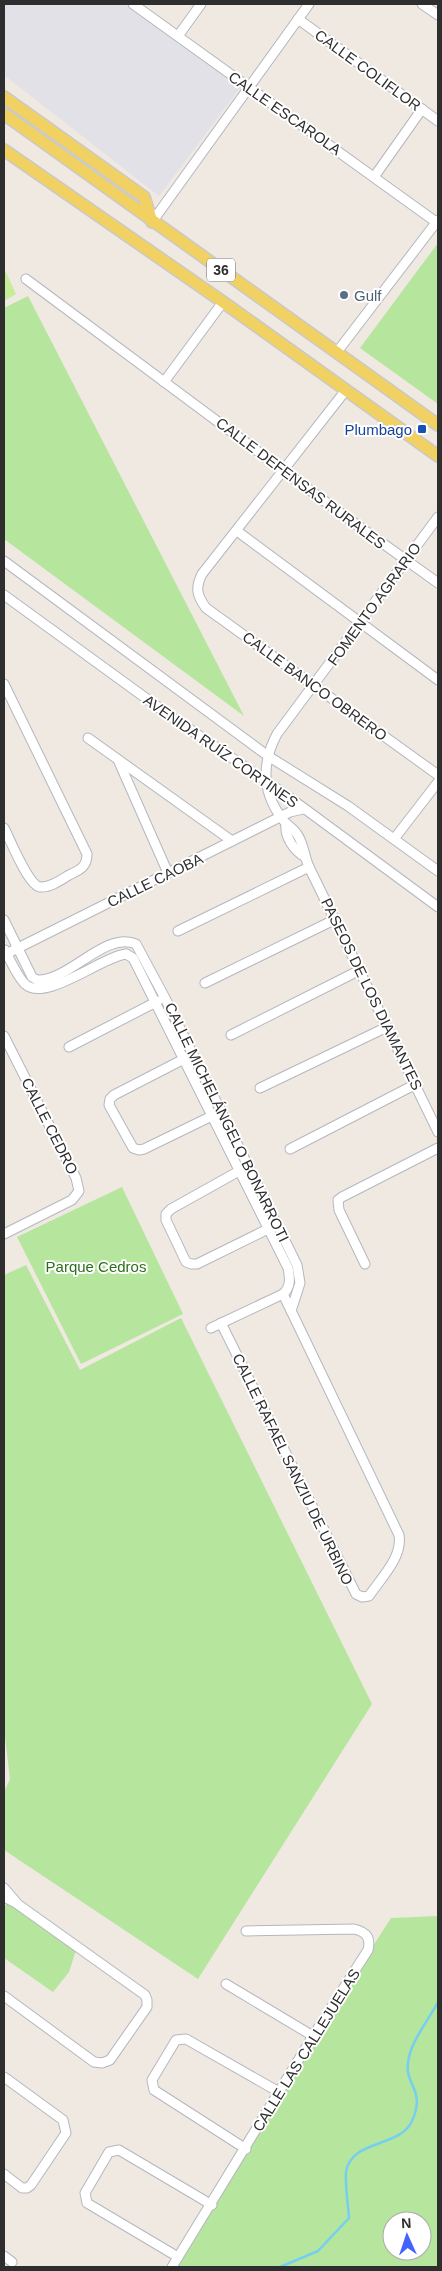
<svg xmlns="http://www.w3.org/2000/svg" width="442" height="2271" viewBox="0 0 442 2271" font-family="Arial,sans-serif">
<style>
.industrial{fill:#e3e1e8}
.green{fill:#b6e59e;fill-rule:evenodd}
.pitch{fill:#c9ec9a}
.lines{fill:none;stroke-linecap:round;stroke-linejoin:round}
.stream{stroke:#75cff0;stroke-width:2.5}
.minor-casing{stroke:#b4b7c1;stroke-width:11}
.major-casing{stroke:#c9c9c9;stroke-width:14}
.minor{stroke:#fff;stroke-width:9}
.major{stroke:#f2d163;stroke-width:11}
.service-dot{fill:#5c6f8a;stroke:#fff;stroke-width:2}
.transit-dot{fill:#1a4fb4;stroke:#fff;stroke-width:2}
.labels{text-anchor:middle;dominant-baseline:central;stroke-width:4;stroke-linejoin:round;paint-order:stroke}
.shield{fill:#fff;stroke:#6d6d6d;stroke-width:1}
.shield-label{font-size:14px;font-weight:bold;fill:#2e2e2e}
.street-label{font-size:15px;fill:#2e2e2e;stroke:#fff}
.service-label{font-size:15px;fill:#4e5e75;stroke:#fff;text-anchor:start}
.transit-label{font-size:15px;fill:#164399;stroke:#fff;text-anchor:end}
.park-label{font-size:15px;fill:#2c6e1b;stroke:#fff}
</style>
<rect width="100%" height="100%" fill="#efe9e1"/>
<path class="industrial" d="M 4,4 L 124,4 L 240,88 L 159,196 L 4,75 Z"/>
<g class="green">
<path d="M 438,243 L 438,404 L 360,348 Z"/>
<path d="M 28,296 L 244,716 L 4,539 L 4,308 Z"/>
<path d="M 122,1187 L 183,1314 L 81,1364 L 17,1237 Z"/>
<path d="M 26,1265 L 80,1370 L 181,1318 L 372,1704 L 198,1979 L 4,1850 L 4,1792 L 10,1779 L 4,1728 L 4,1275 Z"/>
<path d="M 7,1903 L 76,1950 L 69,1972 L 53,1992 L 4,1958 L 4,1908 Z"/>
<path d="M 438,1916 L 438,2267 L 167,2267 L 391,1918 ZM 392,2221 L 422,2221 L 422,2251 L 392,2251 Z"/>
</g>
<path class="pitch" d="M 4,268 L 16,294 L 4,301 Z"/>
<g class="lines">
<path class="stream" d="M 280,2267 L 318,2251 L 349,2218 C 348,2203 345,2186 346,2172 C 351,2139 400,2148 412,2121 C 426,2090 405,2086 408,2063 C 410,2042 428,2021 438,2002"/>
<defs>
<g id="minor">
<path d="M 133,4 L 436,222"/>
<path d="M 422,4 L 438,15"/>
<path d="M 298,19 L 438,121"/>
<path d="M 178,36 L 201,4"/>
<path d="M 374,177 L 422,109"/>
<path d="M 152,222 L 309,4"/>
<path d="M 26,279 L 342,514 L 438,583"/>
<path d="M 337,352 L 438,220"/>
<path d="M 164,382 L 223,302"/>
<path d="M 346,390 L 202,574 C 195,588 197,596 206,608 L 438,775"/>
<path d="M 438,517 L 277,734 C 261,764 262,794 284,821 C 288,826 293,828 297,834 C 304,844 304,856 309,867 L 438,1132"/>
<path d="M 237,531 L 438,680"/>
<path d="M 4,561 L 268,756 L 348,806 L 438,871"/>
<path d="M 4,595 L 169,715 L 282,792 L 438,907"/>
<path d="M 4,684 L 87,854 C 87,867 80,870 69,875 C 61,880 50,888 40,887 C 28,885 10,839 4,828"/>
<path d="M 88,738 L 232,841"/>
<path d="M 119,762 L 168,873"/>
<path d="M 286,824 C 284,836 294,851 305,857"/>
<path d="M 394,839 L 438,782"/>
<path d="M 4,920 L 32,977 L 37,980 C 68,982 106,930 136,944 L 165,998 L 297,1265 L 300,1283 L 291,1311"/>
<path d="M 178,931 L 309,867"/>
<path d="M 5,950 C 10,960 17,976 25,984 C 45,1003 101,957 126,954"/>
<path d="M 6,954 L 290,812 L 303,809"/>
<path d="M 126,954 L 133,958 L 288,1268 C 290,1278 291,1287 283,1294 L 211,1328"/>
<path d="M 205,983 L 336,919"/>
<path d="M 231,1035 L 360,970"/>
<path d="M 4,1036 L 76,1178 L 79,1191 L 72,1200 L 4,1234"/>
<path d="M 69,1047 L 158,1001"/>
<path d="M 182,1060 L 114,1095 L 110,1099 L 109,1105 L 133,1148 L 139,1150 L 144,1149 L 216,1114"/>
<path d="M 260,1088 L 387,1027"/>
<path d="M 290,1149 L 416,1084"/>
<path d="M 239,1171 L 171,1209 L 166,1214 L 166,1220 L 186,1262 L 191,1264 L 197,1264 L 272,1227"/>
<path d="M 365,1264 L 339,1210 L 338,1200 L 342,1197 L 438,1148"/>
<path d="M 221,1323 L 356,1594 L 362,1597 L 369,1596 C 381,1578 403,1557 399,1535 L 283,1294"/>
<path d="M 4,1888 L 16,1902"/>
<path d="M 4,1897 L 16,1903 L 145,1995 L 147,2000 L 147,2007 L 110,2060 L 102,2063 L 94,2062 L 4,1996"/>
<path d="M 226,1984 L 313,2036"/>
<path d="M 4,2077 L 63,2120 L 66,2133 L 31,2185 L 27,2188 L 22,2188 L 4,2174"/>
<path d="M 246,2149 L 154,2090 L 152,2080 L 176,2040 L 186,2039 L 279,2092"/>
<path d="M 4,2256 L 12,2262"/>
<path d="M 178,2257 L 87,2203 L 85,2193 L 109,2152 L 119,2150 L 212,2205"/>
<path d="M 172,2267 L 313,2036 L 368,1950 C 371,1937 366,1932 354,1929 L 246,1931"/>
</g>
<g id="major">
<path d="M 4,97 L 144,197 L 152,222"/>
<path d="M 4,114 L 438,425"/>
<path d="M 4,150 L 223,302 L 438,456"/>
</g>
</defs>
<use href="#minor" class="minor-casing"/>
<use href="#major" class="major-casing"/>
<use href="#minor" class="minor"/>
<use href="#major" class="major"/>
</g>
<circle class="service-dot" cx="344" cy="295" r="5"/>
<rect class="transit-dot" x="417" y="424" width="10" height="10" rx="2.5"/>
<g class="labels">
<rect class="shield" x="207" y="258.5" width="28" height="23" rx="4"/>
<g class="shield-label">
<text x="221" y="270">36</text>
</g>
<g class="street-label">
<text transform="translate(368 70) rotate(36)">CALLE COLIFLOR</text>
<text transform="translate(285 113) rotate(35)">CALLE ESCAROLA</text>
<text transform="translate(301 483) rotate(37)">CALLE DEFENSAS RURALES</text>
<text transform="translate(374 604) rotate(-54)">FOMENTO AGRARIO</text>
<text transform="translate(315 686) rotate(36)">CALLE BANCO OBRERO</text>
<text transform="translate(221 751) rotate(35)">AVENIDA RUÍZ CORTINES</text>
<text transform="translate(155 880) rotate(-26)">CALLE CAOBA</text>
<text transform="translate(372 994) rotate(64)">PASEOS DE LOS DIAMANTES</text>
<text transform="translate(227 1122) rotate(64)">CALLE MICHELÁNGELO BONARROTI</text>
<text transform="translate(50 1126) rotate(63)">CALLE CEDRO</text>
<text transform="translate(293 1469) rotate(64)">CALLE RAFAEL SANZIU DE URBINO</text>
<text transform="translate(306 2050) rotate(-58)">CALLE LAS CALLEJUELAS</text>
</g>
<g class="service-label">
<text x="354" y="295">Gulf</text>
</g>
<g class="transit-label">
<text x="412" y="429">Plumbago</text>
</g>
<g class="park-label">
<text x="96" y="1266">Parque Cedros</text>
</g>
</g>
<rect width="442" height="2271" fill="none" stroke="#2e2e2e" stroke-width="10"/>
<g transform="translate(407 2236) rotate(357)"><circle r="24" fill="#ffffff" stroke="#ababab"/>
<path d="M0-4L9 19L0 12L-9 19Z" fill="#4264fb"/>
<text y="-8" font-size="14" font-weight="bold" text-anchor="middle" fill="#2e2e2e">N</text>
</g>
</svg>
